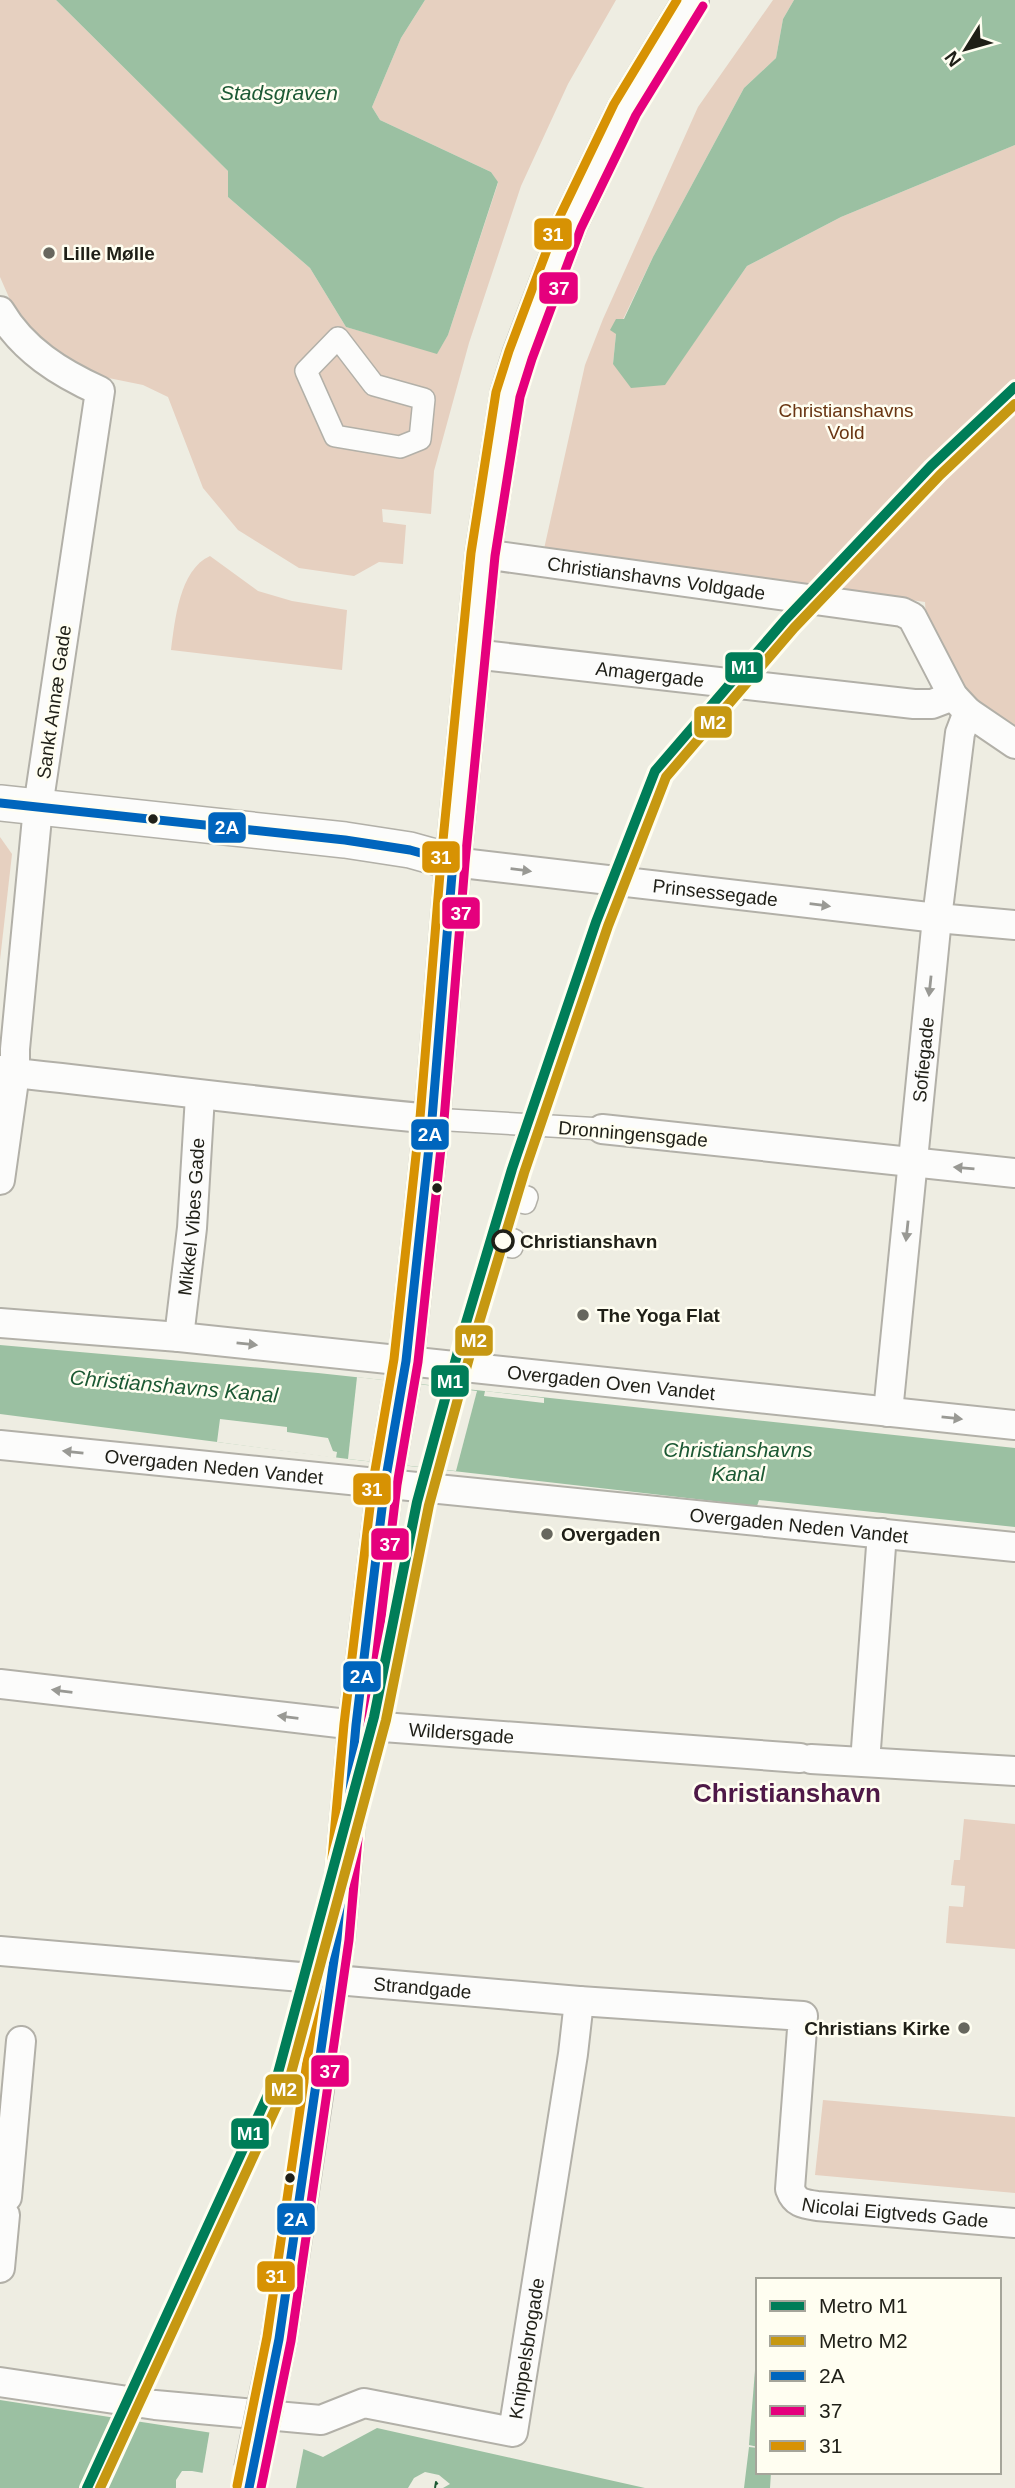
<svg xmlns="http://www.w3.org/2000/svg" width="1015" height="2488" viewBox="0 0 1015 2488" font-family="Arial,sans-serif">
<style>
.green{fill:#e6d0c0}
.water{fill:#9bc0a2}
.pier{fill:#eeede2}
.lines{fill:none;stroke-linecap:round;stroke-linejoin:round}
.ferry{stroke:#1c5934;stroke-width:2;stroke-dasharray:9 7;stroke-linecap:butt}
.pedestrian-casing{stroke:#b2b0a8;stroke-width:24}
.minor-casing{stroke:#b2b0a8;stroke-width:32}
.tertiary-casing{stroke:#b2b0a8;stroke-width:38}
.pedestrian{stroke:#fcfcfb;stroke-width:21}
.minor{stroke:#fcfcfb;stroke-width:28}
.tertiary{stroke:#fcfcfb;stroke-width:35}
.tertiary-bridge-casing{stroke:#b2b0a8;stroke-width:38;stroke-linecap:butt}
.tertiary-bridge{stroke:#fcfcfb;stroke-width:35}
.bus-1-casing{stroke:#fffef1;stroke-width:14}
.bus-2-casing{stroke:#fffef1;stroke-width:14}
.bus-3-casing{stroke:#fffef1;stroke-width:14}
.bus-1{stroke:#0065bd;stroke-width:9}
.bus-2{stroke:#e5007d;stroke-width:9}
.bus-3{stroke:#d79203;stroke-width:9}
.metro-1-casing{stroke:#fffef1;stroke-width:16}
.metro-2-casing{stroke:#fffef1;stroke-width:16}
.metro-1{stroke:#007d58;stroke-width:10}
.metro-2{stroke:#c69812;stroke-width:10}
.oneway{fill:#999994}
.poi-dot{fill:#67675e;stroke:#fffef1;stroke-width:2.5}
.bus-dot{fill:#1f1f17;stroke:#fffef1;stroke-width:2.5}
.stop-dot{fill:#fffef1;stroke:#1f1f17;stroke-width:3.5}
.labels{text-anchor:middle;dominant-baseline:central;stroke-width:5;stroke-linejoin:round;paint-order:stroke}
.poi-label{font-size:19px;font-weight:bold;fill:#1f1f17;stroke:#fffef1;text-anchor:start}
.park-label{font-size:19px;fill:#6a3613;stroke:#fffef1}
.street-label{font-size:19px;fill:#1f1f17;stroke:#fffef1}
.stop-label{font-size:19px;font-weight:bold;fill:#1f1f17;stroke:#fffef1;text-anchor:start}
.water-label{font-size:21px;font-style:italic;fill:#1c5934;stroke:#fffef1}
.district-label{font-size:26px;font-weight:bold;fill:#4e1947;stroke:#fffef1}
.line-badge{stroke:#fffef1;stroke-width:2.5}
.badge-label{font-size:19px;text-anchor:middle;font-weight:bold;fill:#fff}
</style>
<rect width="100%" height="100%" fill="#eeede2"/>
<g class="green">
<path d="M 0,0 L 56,0 L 228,171 L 228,197 L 310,268 L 346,327 L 437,353 L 448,335 L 498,183 L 491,172 L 380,120 L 372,107 L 401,38 L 425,0 L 616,0 L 568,84 L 521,186 L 469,343 L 434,471 L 431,514 L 382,509 L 383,522 L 406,525 L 403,564 L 379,562 L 354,576 L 299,568 L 238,530 L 203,488 L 168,397 L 143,385 L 79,372 L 34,333 L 11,302 L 0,277 Z"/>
<path d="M 773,0 L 794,0 L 783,19 L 776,58 L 744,88 L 653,257 L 616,334 L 613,364 L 665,384 L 747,266 L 841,217 L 1015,145 L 1015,728 L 965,692 L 926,618 L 925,602 L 544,549 L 585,365 L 603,319 L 698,107 Z"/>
<path d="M 210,556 L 258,591 L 292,601 L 347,610 L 342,670 L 171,650 C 175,621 179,570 210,556 Z"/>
<path d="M 0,837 L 12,854 L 0,960 Z"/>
<path d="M 964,1819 L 1015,1824 L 1015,1949 L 946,1943 L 949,1906 L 963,1907 L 965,1886 L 951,1885 L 954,1860 L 960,1860 Z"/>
<path d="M 823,2100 L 1015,2117 L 1015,2193 L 815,2175 Z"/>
</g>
<g class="water">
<path d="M 56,0 L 425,0 L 401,38 L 372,107 L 380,120 L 491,172 L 498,182 L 448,335 L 437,354 L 346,327 L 310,268 L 228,197 L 228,171 Z"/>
<path d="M 794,0 L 1015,0 L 1015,145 L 841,217 L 747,266 L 665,385 L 631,388 L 613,364 L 616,334 L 610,330 L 616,319 L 624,319 L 653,257 L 744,88 L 776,58 L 783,19 Z"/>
<path d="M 0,1345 L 318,1373 L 1015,1448 L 1015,1527 L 759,1500 L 757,1506 L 348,1459 L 0,1414 Z"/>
<path d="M 758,2333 L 758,2447 L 749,2445 Z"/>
<path d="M 0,2400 L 296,2446 L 323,2457 L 377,2428 L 645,2488 L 289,2488 L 192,2471 L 182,2471 L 176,2480 L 176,2488 L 0,2488 Z"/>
<path d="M 749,2447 L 758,2448 L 758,2472 L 771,2472 L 770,2488 L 744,2488 Z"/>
</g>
<g class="pier">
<path d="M 357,1377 L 477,1391 L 456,1471 L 348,1459 Z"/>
<path d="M 485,1391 L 544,1398 L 544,1403 L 484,1396 Z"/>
<path d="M 220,1419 L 287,1427 L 287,1432 L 328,1438 L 333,1451 L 337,1452 L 336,1458 L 217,1442 Z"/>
<path d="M 210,2429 L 304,2446 L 296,2488 L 269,2488 L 202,2476 Z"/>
<path d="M 425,2472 L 439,2475 L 450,2484 L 443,2488 L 408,2488 L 414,2478 Z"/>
</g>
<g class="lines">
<path class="ferry" d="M 435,2488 L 436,2482 L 440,2488"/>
<defs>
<g id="pedestrian">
<path d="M 338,338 L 374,385 L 424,399 L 420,439 L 400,447 L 335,436 L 306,371 Z"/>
<path d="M 432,1119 L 602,1129"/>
<path d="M 513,1193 L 527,1197 L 525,1203 L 511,1199 Z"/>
<path d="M 501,1236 L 514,1240 L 512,1247 L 499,1243 Z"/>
</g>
<g id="minor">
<path d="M 0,311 C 23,350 60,373 100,391 L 38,807 L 15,1049 L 15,1073 L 0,1180"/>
<path id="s1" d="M 483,554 L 902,612 L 912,617 L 953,696 L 968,712 L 1015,744"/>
<path id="s2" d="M 473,654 L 914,704 L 932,704 L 953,696"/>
<path id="s3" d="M 453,862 L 937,918 L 1015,925"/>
<path d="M 0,1070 L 15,1073 C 154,1088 292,1106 432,1119"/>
<path d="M 602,1129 L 1015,1173"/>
<path id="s4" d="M 0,1323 L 179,1337 L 1015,1425"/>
<path id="s5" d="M 179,1337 L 192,1228 L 200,1096"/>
<path id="s6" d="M 888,1412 L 937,918 L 960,733 L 968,712"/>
<path id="s7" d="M 0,1445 L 1015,1547"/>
<path id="s8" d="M 0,1684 L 356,1725 L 800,1758"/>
<path d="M 811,1759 L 1015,1771"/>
<path d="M 865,1762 L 882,1533"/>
<path id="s9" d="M 0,1951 L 579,2001 L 803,2016 L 790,2189 C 795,2203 803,2204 817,2206 L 1015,2223"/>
<path d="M 7,2197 L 21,2041"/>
<path d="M 0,2268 L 5,2215"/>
<path id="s10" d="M 0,2382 L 155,2405 L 321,2420 L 364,2403 L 513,2432 L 573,2054 L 579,2001"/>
</g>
<g id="tertiary">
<path d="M 0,803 L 345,840 L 410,850 L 453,862"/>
<path d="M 279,2339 L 317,2082 L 330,1978 L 337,1939 L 356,1725 L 385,1483 L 406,1361 L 432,1119 L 453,862 L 483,554 L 508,394 L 520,355 L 570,223 L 625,109 L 691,0"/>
</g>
</defs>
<use href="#pedestrian" class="pedestrian-casing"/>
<use href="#minor" class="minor-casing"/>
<use href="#tertiary" class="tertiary-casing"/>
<use href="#pedestrian" class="pedestrian"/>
<use href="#minor" class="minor"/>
<use href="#tertiary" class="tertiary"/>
<defs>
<path id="tertiary-bridge" d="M 252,2469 L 279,2339"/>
</defs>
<use href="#tertiary-bridge" class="tertiary-bridge-casing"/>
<use href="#tertiary-bridge" class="tertiary-bridge"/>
<defs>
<g id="bus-1">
<path d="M 0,803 L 345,840 L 410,850 L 453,862"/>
<path d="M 249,2488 L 279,2339 L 337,1939 L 356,1725 L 385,1483 L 406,1361 L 432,1119 L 453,862"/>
</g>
<path id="bus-2" d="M 261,2488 L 291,2341 L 349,1940 L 368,1726 L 397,1485 L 418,1362 L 444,1120 L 465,863 L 495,556 L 520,397 L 532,359 L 581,228 L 636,115 L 703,6"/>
<path id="bus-3" d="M 237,2486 L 267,2337 L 325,1937 L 344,1724 L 373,1482 L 394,1359 L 420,1118 L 441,861 L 471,553 L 496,392 L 509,351 L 559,218 L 614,104 L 677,0"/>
</defs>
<use href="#bus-1" class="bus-1-casing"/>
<use href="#bus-2" class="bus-2-casing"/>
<use href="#bus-3" class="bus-3-casing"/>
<use href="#bus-1" class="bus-1"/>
<use href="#bus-2" class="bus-2"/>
<use href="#bus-3" class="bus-3"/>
<defs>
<path id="metro-1" d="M 87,2488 L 278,2073 L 374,1717 L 417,1502 L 463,1333 L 512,1169 L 596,922 L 655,771 L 785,620 L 931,466 L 1015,387"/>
<path id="metro-2" d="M 100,2488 L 290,2077 L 386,1720 L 429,1505 L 475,1336 L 524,1173 L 608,926 L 666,777 L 794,628 L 940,475 L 1015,404"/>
</defs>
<use href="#metro-1" class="metro-1-casing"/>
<use href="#metro-2" class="metro-2-casing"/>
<use href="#metro-1" class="metro-1"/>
<use href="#metro-2" class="metro-2"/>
</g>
<defs><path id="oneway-solid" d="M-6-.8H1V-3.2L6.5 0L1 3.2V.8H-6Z" transform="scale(1.75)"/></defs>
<g class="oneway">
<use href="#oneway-solid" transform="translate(521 870) rotate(7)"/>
<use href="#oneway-solid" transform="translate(820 905) rotate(7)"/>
<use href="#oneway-solid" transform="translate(930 986) rotate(96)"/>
<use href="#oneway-solid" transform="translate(964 1168) rotate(-175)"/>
<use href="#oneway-solid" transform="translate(907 1231) rotate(96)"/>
<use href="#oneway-solid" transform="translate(247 1344) rotate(6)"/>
<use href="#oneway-solid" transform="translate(952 1418) rotate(6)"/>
<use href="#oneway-solid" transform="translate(73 1452) rotate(-174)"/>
<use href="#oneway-solid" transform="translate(62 1691) rotate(-173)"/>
<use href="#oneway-solid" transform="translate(288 1717) rotate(-173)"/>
</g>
<g class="poi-dot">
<circle cx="49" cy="253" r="7"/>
<circle cx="583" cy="1315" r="7"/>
<circle cx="547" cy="1534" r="7"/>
<circle cx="964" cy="2028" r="7"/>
</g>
<g class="bus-dot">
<circle cx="153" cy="819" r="6"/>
<circle cx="437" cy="1188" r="6"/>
<circle cx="290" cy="2178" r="6"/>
</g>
<circle class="stop-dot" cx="503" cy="1241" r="10"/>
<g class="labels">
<g class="poi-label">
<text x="63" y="253">Lille Mølle</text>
<text x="597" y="1315">The Yoga Flat</text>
<text x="561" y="1534">Overgaden</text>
<text x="950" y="2028" text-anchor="end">Christians Kirke</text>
</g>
<g class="park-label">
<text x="846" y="410">Christianshavns<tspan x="846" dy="22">Vold</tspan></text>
</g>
<g class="street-label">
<text stroke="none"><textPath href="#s1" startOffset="175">Christianshavns Voldgade</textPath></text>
<text stroke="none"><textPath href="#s2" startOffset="178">Amagergade</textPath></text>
<text transform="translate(54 702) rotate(-82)">Sankt Annæ Gade</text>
<text stroke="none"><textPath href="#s3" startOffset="264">Prinsessegade</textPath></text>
<text stroke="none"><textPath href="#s6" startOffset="354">Sofiegade</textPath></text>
<text transform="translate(633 1134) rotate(5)">Dronningensgade</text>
<text stroke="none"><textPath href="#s5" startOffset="121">Mikkel Vibes Gade</textPath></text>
<text stroke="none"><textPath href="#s4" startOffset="614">Overgaden Oven Vandet</textPath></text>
<text stroke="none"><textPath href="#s7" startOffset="215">Overgaden Neden Vandet</textPath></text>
<text stroke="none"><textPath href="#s7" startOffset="803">Overgaden Neden Vandet</textPath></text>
<text stroke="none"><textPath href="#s8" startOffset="464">Wildersgade</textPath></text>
<text stroke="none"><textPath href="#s9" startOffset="424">Strandgade</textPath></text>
<text stroke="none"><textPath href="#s9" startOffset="1092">Nicolai Eigtveds Gade</textPath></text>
<text stroke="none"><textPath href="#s10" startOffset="606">Knippelsbrogade</textPath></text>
</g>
<g class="stop-label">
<text x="520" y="1241">Christianshavn</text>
</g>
<g class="water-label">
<text x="279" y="92">Stadsgraven</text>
<text transform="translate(174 1386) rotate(5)">Christianshavns Kanal</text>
<text x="738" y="1449">Christianshavns<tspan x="738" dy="24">Kanal</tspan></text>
</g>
<g class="district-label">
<text x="787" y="1793">Christianshavn</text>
</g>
</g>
<g class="line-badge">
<rect x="533" y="217" width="40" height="34" rx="7" fill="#d79203"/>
<rect x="538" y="271" width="41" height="34" rx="7" fill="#e5007d"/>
<rect x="724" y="651" width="40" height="33" rx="7" fill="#007d58"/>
<rect x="693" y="705" width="40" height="34" rx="7" fill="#c69812"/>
<rect x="207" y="811" width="40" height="33" rx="7" fill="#0065bd"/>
<rect x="421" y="840" width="40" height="34" rx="7" fill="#d79203"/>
<rect x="441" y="896" width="40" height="34" rx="7" fill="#e5007d"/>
<rect x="410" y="1118" width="40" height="33" rx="7" fill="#0065bd"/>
<rect x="454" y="1324" width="40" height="33" rx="7" fill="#c69812"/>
<rect x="430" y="1364" width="40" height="34" rx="7" fill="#007d58"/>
<rect x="352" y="1472" width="40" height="34" rx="7" fill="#d79203"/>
<rect x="370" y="1527" width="40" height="34" rx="7" fill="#e5007d"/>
<rect x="342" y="1660" width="40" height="33" rx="7" fill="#0065bd"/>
<rect x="310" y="2054" width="40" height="34" rx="7" fill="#e5007d"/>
<rect x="264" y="2073" width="40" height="33" rx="7" fill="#c69812"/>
<rect x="230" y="2117" width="40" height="33" rx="7" fill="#007d58"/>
<rect x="276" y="2202" width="40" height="34" rx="7" fill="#0065bd"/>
<rect x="256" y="2260" width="40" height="33" rx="7" fill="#d79203"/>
</g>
<g class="badge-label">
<text x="553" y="241">31</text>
<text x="559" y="295">37</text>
<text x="744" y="674">M1</text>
<text x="713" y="729">M2</text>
<text x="227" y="834">2A</text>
<text x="441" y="864">31</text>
<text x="461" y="920">37</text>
<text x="430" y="1141">2A</text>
<text x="474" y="1347">M2</text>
<text x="450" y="1388">M1</text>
<text x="372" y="1496">31</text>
<text x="390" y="1551">37</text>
<text x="362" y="1683">2A</text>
<text x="330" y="2078">37</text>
<text x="284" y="2096">M2</text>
<text x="250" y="2140">M1</text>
<text x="296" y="2226">2A</text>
<text x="276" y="2283">31</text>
</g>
<rect x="756" y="2278" width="245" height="196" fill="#fffef1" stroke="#a5a59a" stroke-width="2"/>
<rect x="770" y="2301" width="35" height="10" fill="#007d58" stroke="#a5a59a" stroke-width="2"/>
<text x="819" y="2313" font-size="21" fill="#1f1f17">Metro M1</text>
<rect x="770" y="2336" width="35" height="10" fill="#c69812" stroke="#a5a59a" stroke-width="2"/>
<text x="819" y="2348" font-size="21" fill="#1f1f17">Metro M2</text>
<rect x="770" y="2371" width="35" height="10" fill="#0065bd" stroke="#a5a59a" stroke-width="2"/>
<text x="819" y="2383" font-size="21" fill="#1f1f17">2A</text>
<rect x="770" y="2406" width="35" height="10" fill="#e5007d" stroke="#a5a59a" stroke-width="2"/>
<text x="819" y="2418" font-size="21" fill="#1f1f17">37</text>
<rect x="770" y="2441" width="35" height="10" fill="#d79203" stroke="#a5a59a" stroke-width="2"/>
<text x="819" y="2453" font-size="21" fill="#1f1f17">31</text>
<g transform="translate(966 49) rotate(233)" stroke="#fffef1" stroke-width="5" paint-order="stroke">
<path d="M0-5L12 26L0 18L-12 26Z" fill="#1f1f17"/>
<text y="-10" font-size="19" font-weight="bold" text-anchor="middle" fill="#1f1f17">N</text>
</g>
</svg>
